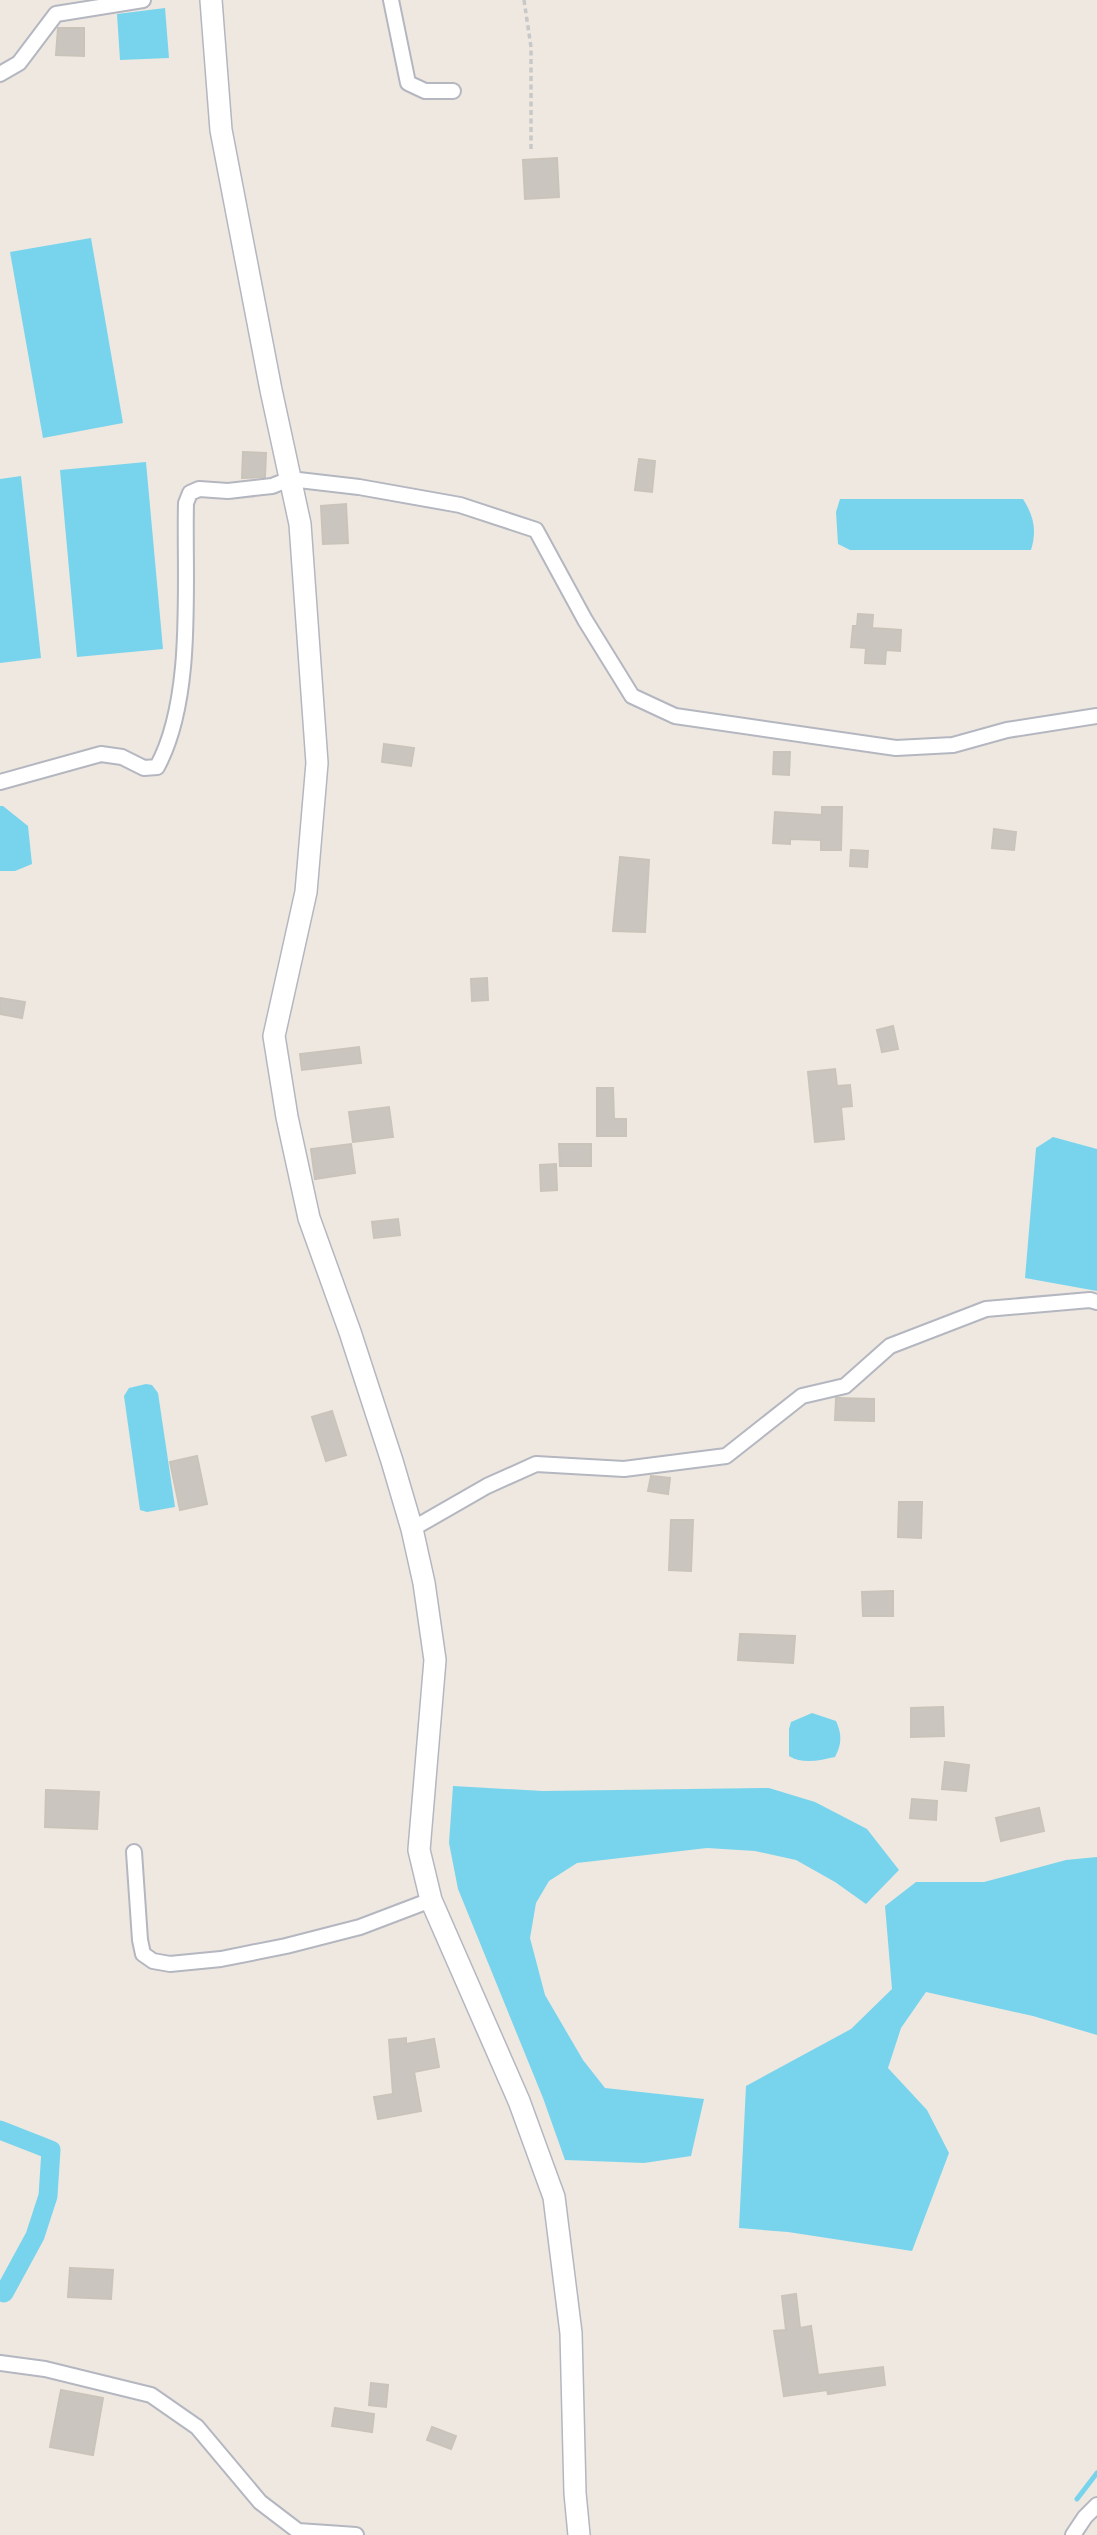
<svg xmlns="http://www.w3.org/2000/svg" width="1097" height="2535" viewBox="0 0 1097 2535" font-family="'Sofia Sans Condensed',sans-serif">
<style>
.water{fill:#78d4ec}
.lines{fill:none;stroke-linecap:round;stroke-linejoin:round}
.stream{stroke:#78d4ec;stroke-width:5}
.canal{stroke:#78d4ec;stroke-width:19}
.building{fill:#cac6bf;stroke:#cac3ba;stroke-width:2}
.street-casing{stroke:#b4b7c0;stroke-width:18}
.secondary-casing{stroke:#b4b7c0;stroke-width:24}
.path{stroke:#c8c8c8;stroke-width:3.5;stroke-dasharray:5 3.5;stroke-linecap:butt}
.street{stroke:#fff;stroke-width:14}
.secondary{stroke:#fff;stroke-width:21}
</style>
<rect width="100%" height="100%" fill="#eee8e1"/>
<g class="water">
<path d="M 165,8 L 169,58 L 120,60 L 117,14 Z"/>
<path d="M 91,238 L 123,423 L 43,438 L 10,252 Z"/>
<path d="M 146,462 L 163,649 L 77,657 L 60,470 Z"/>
<path d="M 21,476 L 41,658 L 0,663 L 0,479 Z"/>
<path d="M 840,499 L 1023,499 C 1034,516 1037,531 1031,550 L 850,550 L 838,544 L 836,512 Z"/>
<path d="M 0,806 L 3,806 L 28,826 L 32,864 L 15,871 L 0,871 Z"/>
<path d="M 1053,1137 L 1097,1149 L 1097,1291 L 1025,1278 L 1036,1148 Z"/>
<path d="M 146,1384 L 152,1385 L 158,1393 L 175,1507 L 147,1512 L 140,1510 L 124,1396 L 129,1388 Z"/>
<path d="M 812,1713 L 836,1721 C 842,1734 842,1744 835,1757 C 821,1760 803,1765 789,1756 L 789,1729 L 791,1722 Z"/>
<path d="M 453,1786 L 543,1791 L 769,1788 L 815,1802 L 867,1829 L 899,1870 L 866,1904 L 835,1882 L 796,1860 L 755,1851 L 707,1848 L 577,1863 L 549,1881 L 536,1903 L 530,1938 L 545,1995 L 583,2060 L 605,2088 L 704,2099 L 691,2156 L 644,2163 L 565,2160 L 543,2098 L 458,1889 L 449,1843 Z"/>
<path d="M 1097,1857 L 1097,2035 L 1033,2016 L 926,1992 L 901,2028 L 888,2068 L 927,2110 L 949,2153 L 912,2251 L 788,2232 L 739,2228 L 746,2086 L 851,2029 L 892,1989 L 885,1906 L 916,1882 L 984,1882 L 1066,1860 Z"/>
</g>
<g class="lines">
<path class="stream" d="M 1077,2499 L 1097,2473"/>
<path class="canal" d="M 0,2130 L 51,2150 L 48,2196 L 35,2236 L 4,2293"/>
</g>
<g class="building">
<path d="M 58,28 L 84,28 L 84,56 L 56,55 Z"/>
<path d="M 557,158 L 559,197 L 525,199 L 523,160 Z"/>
<path d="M 243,452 L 266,453 L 265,477 L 242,478 Z"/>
<path d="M 639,459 L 655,461 L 652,492 L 635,490 Z"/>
<path d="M 346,504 L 348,543 L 323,544 L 321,506 Z"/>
<path d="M 858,614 L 873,615 L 872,628 L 901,630 L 900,651 L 886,650 L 885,664 L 865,663 L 866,648 L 851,647 L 853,626 L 857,626 Z"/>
<path d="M 384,744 L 414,748 L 411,766 L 382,762 Z"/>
<path d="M 774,752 L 790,752 L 789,775 L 773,774 Z"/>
<path d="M 822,807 L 842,807 L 841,850 L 821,850 L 821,840 L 790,839 L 790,844 L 773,843 L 775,812 L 822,815 Z"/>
<path d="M 994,829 L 1016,832 L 1014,850 L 992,848 Z"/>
<path d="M 851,850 L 868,851 L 867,867 L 850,866 Z"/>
<path d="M 620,857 L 649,860 L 645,932 L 613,931 Z"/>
<path d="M 487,978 L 488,1000 L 472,1001 L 471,979 Z"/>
<path d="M 0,998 L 25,1002 L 22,1018 L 0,1014 Z"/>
<path d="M 893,1026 L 898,1049 L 882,1052 L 877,1030 Z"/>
<path d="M 359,1047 L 361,1063 L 302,1070 L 300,1054 Z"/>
<path d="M 835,1069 L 837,1086 L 850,1085 L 852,1106 L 841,1107 L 844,1139 L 815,1142 L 808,1072 Z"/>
<path d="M 597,1088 L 613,1088 L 614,1119 L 626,1119 L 626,1136 L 597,1136 Z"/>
<path d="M 389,1107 L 393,1137 L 353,1142 L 349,1112 Z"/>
<path d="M 351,1144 L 355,1173 L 315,1179 L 311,1149 Z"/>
<path d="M 559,1144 L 591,1144 L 591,1166 L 560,1166 Z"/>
<path d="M 556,1164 L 557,1190 L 541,1191 L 540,1165 Z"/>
<path d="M 398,1219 L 400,1235 L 374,1238 L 372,1222 Z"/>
<path d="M 836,1398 L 874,1399 L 874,1421 L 835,1420 Z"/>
<path d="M 332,1411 L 346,1455 L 326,1461 L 312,1417 Z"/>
<path d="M 197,1456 L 207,1504 L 180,1510 L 170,1462 Z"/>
<path d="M 651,1476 L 670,1478 L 668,1494 L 648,1491 Z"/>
<path d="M 899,1502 L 922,1502 L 921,1538 L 898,1537 Z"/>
<path d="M 671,1520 L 693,1520 L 691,1571 L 669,1570 Z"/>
<path d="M 893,1591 L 893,1616 L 863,1616 L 862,1592 Z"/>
<path d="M 740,1634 L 795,1636 L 793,1663 L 738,1660 Z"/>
<path d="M 943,1707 L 944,1736 L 911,1737 L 911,1708 Z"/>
<path d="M 945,1762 L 969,1765 L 966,1791 L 942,1789 Z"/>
<path d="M 46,1790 L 99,1792 L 97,1829 L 45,1827 Z"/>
<path d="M 912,1799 L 937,1801 L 936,1820 L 910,1818 Z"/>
<path d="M 1039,1808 L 1044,1831 L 1001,1841 L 996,1818 Z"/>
<path d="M 406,2038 L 406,2044 L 434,2039 L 439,2067 L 414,2072 L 421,2111 L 378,2119 L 374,2097 L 393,2094 L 389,2040 Z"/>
<path d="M 70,2268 L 113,2270 L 111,2299 L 68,2297 Z"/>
<path d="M 796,2294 L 800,2328 L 811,2326 L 818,2375 L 883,2367 L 885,2385 L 828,2394 L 827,2390 L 784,2396 L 774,2331 L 786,2330 L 782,2296 Z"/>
<path d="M 371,2383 L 388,2385 L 386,2407 L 369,2405 Z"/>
<path d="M 61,2390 L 103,2398 L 93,2455 L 50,2447 Z"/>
<path d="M 335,2408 L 374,2414 L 372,2432 L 332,2426 Z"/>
<path d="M 432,2427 L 456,2436 L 451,2449 L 427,2440 Z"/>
</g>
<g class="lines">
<defs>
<g id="street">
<path d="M 391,0 L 408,83 L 425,91 L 453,91"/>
<path d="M 0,74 L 19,63 L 56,14 L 143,0"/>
<path d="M 0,782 L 101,754 L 122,757 L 144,768 L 157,767 C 195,698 184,581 186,503 L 190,493 L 199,489 L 228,491 L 272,486 L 290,479 L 359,487 L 460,505 L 536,530 L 585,620 L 632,696 L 675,716 L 896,748 L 953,745 L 1007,730 L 1097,716"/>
<path d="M 412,1529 L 487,1486 L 536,1464 L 624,1469 L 726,1456 L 802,1396 L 845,1386 L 890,1346 L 986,1309 L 1090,1300 L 1097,1302"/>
<path d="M 134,1852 L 140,1940 L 143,1954 L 153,1961 L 170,1964 L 221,1959 L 286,1946 L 360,1927 L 431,1900"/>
<path d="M 0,2363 L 45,2369 L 151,2395 L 197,2427 L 260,2502 L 298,2531 L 356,2535"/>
<path d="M 1073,2535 L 1085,2517 L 1097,2505"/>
</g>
<path id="secondary" d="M 211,0 L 221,130 L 271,390 L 300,524 L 317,763 L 306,892 L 274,1036 L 287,1117 L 309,1218 L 350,1332 L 392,1461 L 412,1529 L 424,1583 L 435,1660 L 419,1850 L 431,1900 L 519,2101 L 554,2197 L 571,2333 L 575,2493 L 579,2535"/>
</defs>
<use href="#street" class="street-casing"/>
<use href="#secondary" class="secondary-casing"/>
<path class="path" d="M 524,0 L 531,47 L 531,150"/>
<use href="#street" class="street"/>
<use href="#secondary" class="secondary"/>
</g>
</svg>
